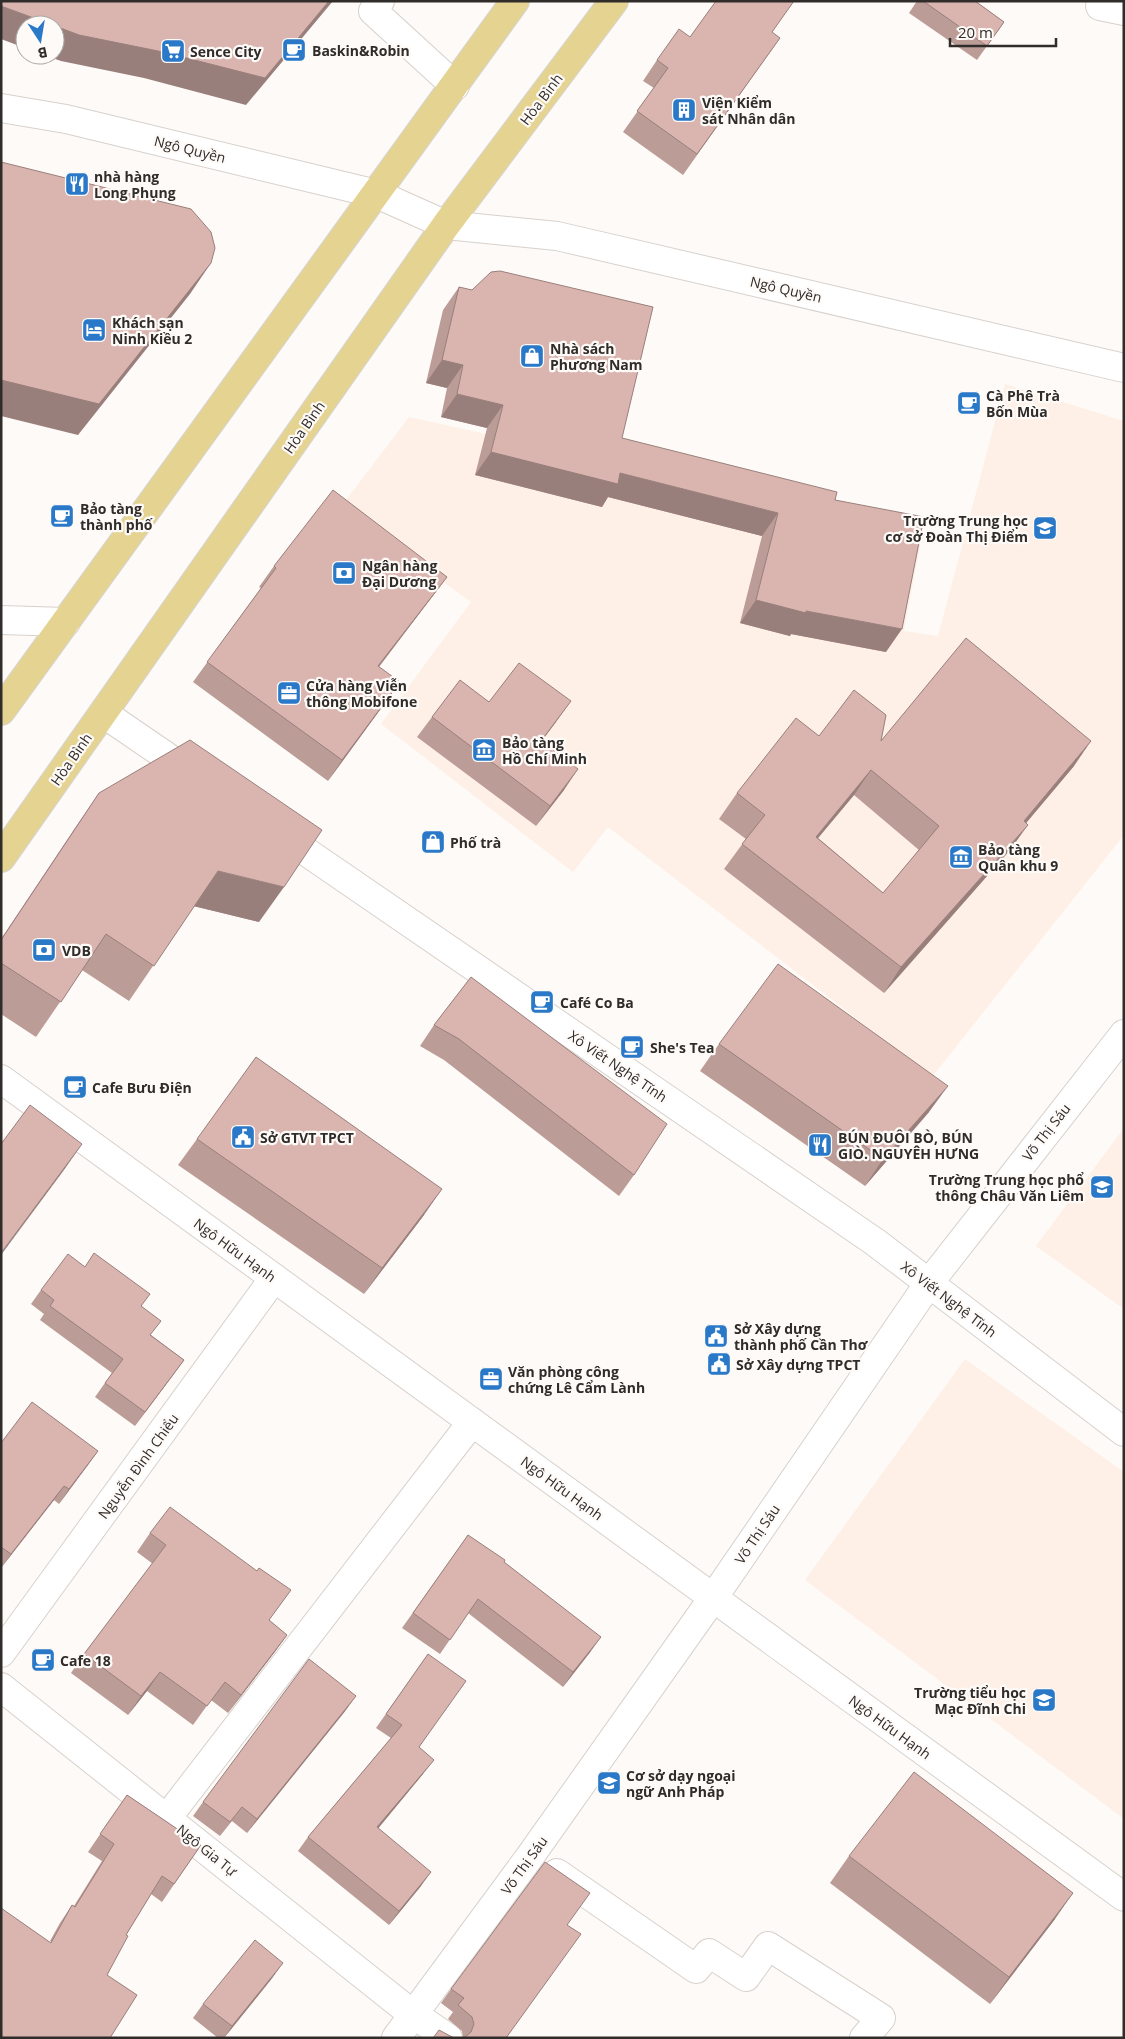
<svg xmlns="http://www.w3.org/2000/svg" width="1125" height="2039" viewBox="0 0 1125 2039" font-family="'Open Sans',sans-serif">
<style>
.built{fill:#fef0e6}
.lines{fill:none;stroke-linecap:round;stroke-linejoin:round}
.minor-casing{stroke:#d8d1cc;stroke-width:30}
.major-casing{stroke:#d5d5d4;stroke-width:30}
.minor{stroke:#fff;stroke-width:28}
.major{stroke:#e5d392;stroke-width:28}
.wall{fill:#bb9c97;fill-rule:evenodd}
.shaded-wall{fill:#997f7b}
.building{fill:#dab5b0;stroke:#997f7b;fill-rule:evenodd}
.labels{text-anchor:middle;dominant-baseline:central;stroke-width:4.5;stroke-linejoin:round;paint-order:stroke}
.poi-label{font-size:14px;font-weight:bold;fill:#2f2c2a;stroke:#fefaf7;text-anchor:start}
.street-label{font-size:14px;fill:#2f2c2a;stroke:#fefaf7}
</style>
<rect width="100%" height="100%" fill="#fefaf7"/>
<g class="built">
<path d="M 1005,384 L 1124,421 L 1124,835 L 932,1077 L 608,827 L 573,872 L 381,724 L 471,602 L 340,508 L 409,417 L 923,530 L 904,631 L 938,636 Z"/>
<path d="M 1124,1128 L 1124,1309 L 1036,1246 Z"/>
<path d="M 965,1359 L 1124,1472 L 1124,1819 L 805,1580 Z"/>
</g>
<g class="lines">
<defs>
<g id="minor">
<path d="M 380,1 L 373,11 L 455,86"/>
<path d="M 1100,6 L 1124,11"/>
<path d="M 1,108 L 66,119 L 377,194 L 446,225 L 557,236 L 1124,368"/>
<path d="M 1,620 L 66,622"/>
<path d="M 103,713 L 195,776"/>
<path d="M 276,831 L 875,1242 L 1124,1432"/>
<path d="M 1,1079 L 1124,1897"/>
<path d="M 1,1653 L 274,1278"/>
<path d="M 1,1687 L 406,2009 L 448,2038"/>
<path d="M 167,1818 L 472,1422"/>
<path d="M 557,1873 L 696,1969 L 709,1953 L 746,1977 L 768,1946 L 881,2018 L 864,2038"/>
<path d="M 396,2038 L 531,1855 L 713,1598 L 929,1283 L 1124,1034"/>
</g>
<g id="major">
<path d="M 1,711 L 515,1"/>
<path d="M 1,858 L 446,225 L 614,1"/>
</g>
</defs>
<use href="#minor" class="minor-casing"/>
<use href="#major" class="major-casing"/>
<use href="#minor" class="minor"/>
<use href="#major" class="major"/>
</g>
<g class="wall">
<path d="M 917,1 L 975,1 L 1004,22 L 977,60 L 909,13 Z"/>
<path d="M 772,33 L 780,38 L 683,175 L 623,132 L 654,88 L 643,81 L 657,60 L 690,37 Z"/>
<path d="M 459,287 L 622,438 L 835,500 L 886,652 L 791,634 L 790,636 L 740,623 L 762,536 L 608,497 L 602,507 L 475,475 L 487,428 L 441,417 L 447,388 L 426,383 L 443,310 Z"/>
<path d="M 274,566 L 447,577 L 432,597 L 379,667 L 385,703 L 328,781 L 193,682 L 261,588 L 259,587 Z"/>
<path d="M 489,702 L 556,722 L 541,741 L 564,790 L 536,826 L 417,737 L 432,717 Z"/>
<path d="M 819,736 L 881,741 L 1074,766 L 1026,823 L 1010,850 L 884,993 L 724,869 L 746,839 L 719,819 L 737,793 ZM 854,795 L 919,850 L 883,893 L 818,838 Z"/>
<path d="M 99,793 L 259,922 L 194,906 L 129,1001 L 82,970 L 36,1037 L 1,1014 L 1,939 L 75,828 Z"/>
<path d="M 471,977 L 634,1175 L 619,1196 L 444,1060 L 420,1046 L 434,1025 Z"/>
<path d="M 719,1044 L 929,1112 L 865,1186 L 700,1071 Z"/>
<path d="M 197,1139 L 424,1215 L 364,1294 L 178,1165 Z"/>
<path d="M 85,1267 L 142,1306 L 151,1335 L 184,1360 L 135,1426 L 95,1397 L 112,1373 L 40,1320 L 44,1314 L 31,1304 L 41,1290 Z"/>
<path d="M 1,1443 L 98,1451 L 59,1504 L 54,1500 L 1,1568 Z"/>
<path d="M 150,1533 L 270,1621 L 287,1635 L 274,1653 L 228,1713 L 211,1700 L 193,1725 L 147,1691 L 128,1715 L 71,1673 L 84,1654 L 153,1564 L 137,1552 Z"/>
<path d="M 468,1535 L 504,1562 L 591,1651 L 563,1687 L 468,1613 L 440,1654 L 402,1628 Z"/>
<path d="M 428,1654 L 419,1747 L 423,1774 L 378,1828 L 421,1886 L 389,1925 L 298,1851 L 308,1837 L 391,1738 L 376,1728 Z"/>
<path d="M 346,1710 L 247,1833 L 232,1821 L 220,1836 L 193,1816 L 203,1802 Z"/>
<path d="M 127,1795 L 201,1845 L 162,1902 L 151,1894 L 126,1935 L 107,1975 L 50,1941 L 60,1923 L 72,1905 L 74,1906 L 102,1861 L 88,1852 Z"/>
<path d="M 849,1856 L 1055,1919 L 990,2004 L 830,1883 Z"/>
<path d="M 567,1925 L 506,2038 L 463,2038 L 462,2031 L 448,2019 L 453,2012 L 441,2003 L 451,1989 Z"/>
<path d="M 273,1977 L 224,2038 L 218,2038 L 193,2018 L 203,2004 Z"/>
</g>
<g class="shaded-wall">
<path d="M 329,1 L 333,1 L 246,105 L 144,78 L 61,61 L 44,55 L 55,55 L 55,26 Z"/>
<path d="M 1,6 L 53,25 L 25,25 L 25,48 L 1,39 Z"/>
<path d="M 211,263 L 190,294 L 78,435 L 1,416 L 1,380 Z"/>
<path d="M 442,360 L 463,365 L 447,388 L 426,383 Z"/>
<path d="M 457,394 L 503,405 L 487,428 L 441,417 Z"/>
<path d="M 491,452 L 620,473 L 778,513 L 762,536 L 608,497 L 602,507 L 475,475 Z"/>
<path d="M 447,577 L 432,597 L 363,687 L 378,666 Z"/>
<path d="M 756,600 L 806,611 L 902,629 L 886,652 L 791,634 L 790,636 L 740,623 Z"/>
<path d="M 400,682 L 385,703 L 328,781 L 342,760 Z"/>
<path d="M 571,701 L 556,722 L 526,762 L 541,741 Z"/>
<path d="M 1091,741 L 1074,766 L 1006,847 L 1024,821 Z"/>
<path d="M 578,769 L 564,790 L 536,826 L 550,806 Z"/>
<path d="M 871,770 L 854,795 L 798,862 L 816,837 Z"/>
<path d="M 1028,825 L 1010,850 L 884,993 L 901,967 Z"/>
<path d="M 218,871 L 284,887 L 259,922 L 193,906 Z"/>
<path d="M 948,1086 L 929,1112 L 865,1186 L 883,1159 Z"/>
<path d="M 82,1144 L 64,1170 L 1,1255 L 1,1253 Z"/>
<path d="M 442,1189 L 424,1215 L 364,1294 L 382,1268 Z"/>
<path d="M 184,1360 L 174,1374 L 135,1426 L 145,1412 Z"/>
<path d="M 98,1451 L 88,1465 L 59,1504 L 69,1489 Z"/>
<path d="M 64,1486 L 54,1500 L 1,1568 L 11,1554 Z"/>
<path d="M 287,1635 L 274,1653 L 228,1713 L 241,1695 Z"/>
<path d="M 601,1637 L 591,1651 L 563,1687 L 573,1672 Z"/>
<path d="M 160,1672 L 147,1691 L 128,1715 L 141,1696 Z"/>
<path d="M 356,1696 L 346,1710 L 247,1833 L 257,1819 Z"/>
<path d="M 434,1760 L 423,1774 L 367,1842 L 377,1827 Z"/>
<path d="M 431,1872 L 421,1886 L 389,1925 L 399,1911 Z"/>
<path d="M 1073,1893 L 1055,1919 L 990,2004 L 1009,1977 Z"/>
<path d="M 283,1963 L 273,1977 L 224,2038 L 232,2026 Z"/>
</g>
<g class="building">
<path d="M 1,1 L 329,1 L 265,78 L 163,52 L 79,35 L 55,26 L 55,25 L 53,25 L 1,6 Z"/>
<path d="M 716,1 L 794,1 L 772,32 L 780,38 L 697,154 L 637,111 L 668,68 L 657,60 L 679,29 L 690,37 Z"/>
<path d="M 923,1 L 975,1 L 1004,22 L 987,46 Z"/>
<path d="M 1,162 L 191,209 L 211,232 L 215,248 L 211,263 L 99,404 L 1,380 Z"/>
<path d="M 500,271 L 653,307 L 622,438 L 837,492 L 835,500 L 924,517 L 902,629 L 806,611 L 806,613 L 756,600 L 778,513 L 620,473 L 618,484 L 491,452 L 503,405 L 457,394 L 463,365 L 442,360 L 459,287 L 472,290 L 491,272 Z"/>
<path d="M 333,490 L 447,577 L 378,666 L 400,682 L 342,760 L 207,662 L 276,568 L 274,566 Z"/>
<path d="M 966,638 L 1091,741 L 1024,821 L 1028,825 L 901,967 L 742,844 L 765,815 L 737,793 L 796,718 L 819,736 L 854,690 L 886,715 L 881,741 ZM 871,770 L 939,826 L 883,893 L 816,837 Z"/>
<path d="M 519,663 L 571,701 L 541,741 L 578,769 L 550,806 L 432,717 L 460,680 L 489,702 Z"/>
<path d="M 190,740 L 322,830 L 284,887 L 218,871 L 154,966 L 106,934 L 61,1002 L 1,963 L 1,940 L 99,793 Z"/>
<path d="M 778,964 L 948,1086 L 883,1159 L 719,1044 Z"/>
<path d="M 471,977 L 667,1124 L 634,1175 L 459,1039 L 434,1025 Z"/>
<path d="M 256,1057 L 442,1189 L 382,1268 L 197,1139 Z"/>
<path d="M 30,1105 L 82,1144 L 1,1253 L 1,1144 Z"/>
<path d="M 94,1253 L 150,1294 L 141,1306 L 161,1321 L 150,1335 L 184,1360 L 145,1412 L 105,1383 L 123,1359 L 50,1306 L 54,1300 L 41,1290 L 68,1254 L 85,1267 Z"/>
<path d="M 32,1402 L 98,1451 L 69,1489 L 64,1486 L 11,1554 L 1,1547 L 1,1443 Z"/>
<path d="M 170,1507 L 257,1571 L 259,1568 L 291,1590 L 269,1620 L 287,1635 L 241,1695 L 225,1682 L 207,1706 L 160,1672 L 141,1696 L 84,1654 L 166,1545 L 150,1533 Z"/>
<path d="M 468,1535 L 505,1560 L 504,1562 L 601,1637 L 573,1672 L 478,1599 L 450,1640 L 413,1613 Z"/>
<path d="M 428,1654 L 466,1681 L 419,1747 L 434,1760 L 377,1827 L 431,1872 L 399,1911 L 308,1837 L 402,1725 L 386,1714 Z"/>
<path d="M 309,1659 L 356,1696 L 257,1819 L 242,1807 L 230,1822 L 203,1802 Z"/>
<path d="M 914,1772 L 1073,1893 L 1009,1977 L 849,1856 Z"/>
<path d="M 127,1795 L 201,1845 L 174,1884 L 162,1876 L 126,1935 L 128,1936 L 107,1975 L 137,1995 L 110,2038 L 1,2038 L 1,1908 L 51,1943 L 72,1905 L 75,1907 L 114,1844 L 100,1834 Z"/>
<path d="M 545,1862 L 590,1893 L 567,1925 L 581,1934 L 506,2038 L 464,2038 L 471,2032 L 474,2024 L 472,2017 L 458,2005 L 464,1998 L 451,1989 Z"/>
<path d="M 255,1940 L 283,1963 L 232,2026 L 203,2004 Z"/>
<path d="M 439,2030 L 454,2038 L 433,2038 Z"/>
</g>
<defs>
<symbol id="cafe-square" viewBox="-11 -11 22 22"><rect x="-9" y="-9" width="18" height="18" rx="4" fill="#2979c8" stroke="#fefaf7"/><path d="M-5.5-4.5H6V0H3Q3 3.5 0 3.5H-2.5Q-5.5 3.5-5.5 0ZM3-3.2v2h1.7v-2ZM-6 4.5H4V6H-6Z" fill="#fff"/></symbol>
<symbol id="supermarket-square" viewBox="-11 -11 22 22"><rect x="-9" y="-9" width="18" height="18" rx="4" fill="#2979c8" stroke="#fefaf7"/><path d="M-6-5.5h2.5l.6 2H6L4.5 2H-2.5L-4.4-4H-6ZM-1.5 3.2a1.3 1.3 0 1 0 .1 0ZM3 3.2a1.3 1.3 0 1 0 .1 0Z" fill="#fff"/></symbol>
<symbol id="building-square" viewBox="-11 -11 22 22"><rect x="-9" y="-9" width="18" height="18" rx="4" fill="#2979c8" stroke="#fefaf7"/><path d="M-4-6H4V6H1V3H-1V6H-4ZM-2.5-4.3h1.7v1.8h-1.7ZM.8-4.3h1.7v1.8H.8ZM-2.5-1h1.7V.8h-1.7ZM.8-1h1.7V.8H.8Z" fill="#fff"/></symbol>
<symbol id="restaurant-square" viewBox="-11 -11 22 22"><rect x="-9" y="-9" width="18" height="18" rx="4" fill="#2979c8" stroke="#fefaf7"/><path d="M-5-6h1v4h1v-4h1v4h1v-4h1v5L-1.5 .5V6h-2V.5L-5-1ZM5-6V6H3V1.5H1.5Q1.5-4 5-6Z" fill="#fff"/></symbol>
<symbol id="hotel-square" viewBox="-11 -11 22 22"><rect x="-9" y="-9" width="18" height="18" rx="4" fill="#2979c8" stroke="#fefaf7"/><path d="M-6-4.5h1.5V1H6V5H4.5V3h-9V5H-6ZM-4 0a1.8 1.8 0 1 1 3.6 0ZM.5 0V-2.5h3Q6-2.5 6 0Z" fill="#fff"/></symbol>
<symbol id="shop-square" viewBox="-11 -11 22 22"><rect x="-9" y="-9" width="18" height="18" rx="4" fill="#2979c8" stroke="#fefaf7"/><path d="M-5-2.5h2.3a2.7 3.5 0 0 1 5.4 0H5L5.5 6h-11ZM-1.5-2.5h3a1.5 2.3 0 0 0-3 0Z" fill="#fff"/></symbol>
<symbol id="university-square" viewBox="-11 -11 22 22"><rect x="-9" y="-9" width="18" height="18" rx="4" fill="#2979c8" stroke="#fefaf7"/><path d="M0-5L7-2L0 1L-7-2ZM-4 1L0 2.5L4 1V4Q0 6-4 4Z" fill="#fff"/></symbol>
<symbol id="bank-square" viewBox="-11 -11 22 22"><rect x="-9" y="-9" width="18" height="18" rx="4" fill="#2979c8" stroke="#fefaf7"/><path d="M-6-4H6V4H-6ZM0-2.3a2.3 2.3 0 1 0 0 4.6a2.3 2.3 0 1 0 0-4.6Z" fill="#fff"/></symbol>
<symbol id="office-square" viewBox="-11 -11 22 22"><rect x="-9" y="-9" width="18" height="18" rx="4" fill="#2979c8" stroke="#fefaf7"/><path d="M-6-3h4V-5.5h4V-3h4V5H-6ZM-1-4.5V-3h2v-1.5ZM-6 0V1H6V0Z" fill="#fff"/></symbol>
<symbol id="museum-square" viewBox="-11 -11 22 22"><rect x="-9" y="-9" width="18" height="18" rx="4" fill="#2979c8" stroke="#fefaf7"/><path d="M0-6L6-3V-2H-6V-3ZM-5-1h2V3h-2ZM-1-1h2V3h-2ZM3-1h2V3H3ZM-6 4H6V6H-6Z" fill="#fff"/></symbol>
<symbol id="civic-square" viewBox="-11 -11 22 22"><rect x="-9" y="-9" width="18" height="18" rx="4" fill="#2979c8" stroke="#fefaf7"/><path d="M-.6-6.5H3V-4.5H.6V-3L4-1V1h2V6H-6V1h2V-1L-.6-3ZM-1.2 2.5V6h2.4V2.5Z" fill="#fff"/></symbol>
<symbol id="school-square" viewBox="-11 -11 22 22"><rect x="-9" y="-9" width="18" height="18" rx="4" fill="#2979c8" stroke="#fefaf7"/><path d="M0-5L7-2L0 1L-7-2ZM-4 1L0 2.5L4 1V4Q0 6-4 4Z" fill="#fff"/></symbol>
</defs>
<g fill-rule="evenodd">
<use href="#cafe-square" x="280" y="36" width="28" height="28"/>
<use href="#supermarket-square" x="159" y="37" width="28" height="28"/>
<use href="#building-square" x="670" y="96" width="28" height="28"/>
<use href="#restaurant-square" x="63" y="170" width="28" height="28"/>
<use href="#hotel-square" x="80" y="316" width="28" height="28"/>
<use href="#shop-square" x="518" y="342" width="28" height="28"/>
<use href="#cafe-square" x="955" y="389" width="28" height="28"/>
<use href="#cafe-square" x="48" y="502" width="28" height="28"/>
<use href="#university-square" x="1031" y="514" width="28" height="28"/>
<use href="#bank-square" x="330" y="559" width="28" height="28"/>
<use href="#office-square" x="275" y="679" width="28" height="28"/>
<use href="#museum-square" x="470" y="736" width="28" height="28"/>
<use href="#shop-square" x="419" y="828" width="28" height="28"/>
<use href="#museum-square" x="947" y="843" width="28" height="28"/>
<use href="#bank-square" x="30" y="936" width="28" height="28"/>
<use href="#cafe-square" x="528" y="988" width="28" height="28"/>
<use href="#cafe-square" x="618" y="1033" width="28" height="28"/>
<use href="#cafe-square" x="61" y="1073" width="28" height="28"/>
<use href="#civic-square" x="229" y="1123" width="28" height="28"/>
<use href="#restaurant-square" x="806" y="1131" width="28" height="28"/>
<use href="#university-square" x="1088" y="1173" width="28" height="28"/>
<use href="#civic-square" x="702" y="1322" width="28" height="28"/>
<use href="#civic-square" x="705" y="1350" width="28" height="28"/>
<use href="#office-square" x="477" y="1365" width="28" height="28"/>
<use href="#cafe-square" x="29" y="1646" width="28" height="28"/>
<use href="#school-square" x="1030" y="1686" width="28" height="28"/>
<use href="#school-square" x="595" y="1769" width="28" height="28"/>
</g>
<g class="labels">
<g class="poi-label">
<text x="312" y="50">Baskin&amp;Robin</text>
<text x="190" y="51">Sence City</text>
<text x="702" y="102">Viện Kiểm<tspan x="702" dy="16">sát Nhân dân</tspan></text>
<text x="94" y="176">nhà hàng<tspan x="94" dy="16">Long Phụng</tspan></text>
<text x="112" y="322">Khách sạn<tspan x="112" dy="16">Ninh Kiều 2</tspan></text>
<text x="550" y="348">Nhà sách<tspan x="550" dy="16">Phương Nam</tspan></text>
<text x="986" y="395">Cà Phê Trà<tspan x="986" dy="16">Bốn Mùa</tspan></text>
<text x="80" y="508">Bảo tàng<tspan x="80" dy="16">thành phố</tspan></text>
<text x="1028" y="520" text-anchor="end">Trường Trung học<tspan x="1028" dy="16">cơ sở Đoàn Thị Điểm</tspan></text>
<text x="362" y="565">Ngân hàng<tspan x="362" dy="16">Đại Dương</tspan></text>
<text x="306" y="685">Cửa hàng Viễn<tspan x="306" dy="16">thông Mobifone</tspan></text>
<text x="502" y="742">Bảo tàng<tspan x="502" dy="16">Hồ Chí Minh</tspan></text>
<text x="450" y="842">Phố trà</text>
<text x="978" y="849">Bảo tàng<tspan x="978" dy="16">Quân khu 9</tspan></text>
<text x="62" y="950">VDB</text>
<text x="560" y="1002">Café Co Ba</text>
<text x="650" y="1047">She's Tea</text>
<text x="92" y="1087">Cafe Bưu Điện</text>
<text x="260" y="1137">Sở GTVT TPCT</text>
<text x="838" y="1137">BÚN ĐUÔI BÒ, BÚN<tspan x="838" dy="16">GIÒ. NGUYÊH HƯNG</tspan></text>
<text x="1084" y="1179" text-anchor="end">Trường Trung học phổ<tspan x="1084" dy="16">thông Châu Văn Liêm</tspan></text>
<text x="734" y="1328">Sở Xây dựng<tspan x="734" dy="16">thành phố Cần Thơ</tspan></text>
<text x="736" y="1364">Sở Xây dựng TPCT</text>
<text x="508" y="1371">Văn phòng công<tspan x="508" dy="16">chứng Lê Cẩm Lành</tspan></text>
<text x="60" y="1660">Cafe 18</text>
<text x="1026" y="1692" text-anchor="end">Trường tiểu học<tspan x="1026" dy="16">Mạc Đĩnh Chi</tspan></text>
<text x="626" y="1775">Cơ sở dạy ngoại<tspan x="626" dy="16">ngữ Anh Pháp</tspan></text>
</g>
<g class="street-label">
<text transform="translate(541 99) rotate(-53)">Hòa Bình</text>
<text transform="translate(190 149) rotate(14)">Ngô Quyền</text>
<text transform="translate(786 289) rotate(13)">Ngô Quyền</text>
<text transform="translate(304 427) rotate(-55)">Hòa Bình</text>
<text transform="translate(71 759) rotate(-55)">Hòa Bình</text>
<text transform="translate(618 1066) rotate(34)">Xô Viết Nghệ Tĩnh</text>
<text transform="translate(1046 1132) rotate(-52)">Võ Thị Sáu</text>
<text transform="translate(235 1250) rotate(36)">Ngô Hữu Hạnh</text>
<text transform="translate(949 1299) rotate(37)">Xô Viết Nghệ Tĩnh</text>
<text transform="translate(138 1466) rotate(-54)">Nguyễn Đình Chiểu</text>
<text transform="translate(562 1488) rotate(36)">Ngô Hữu Hạnh</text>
<text transform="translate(757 1534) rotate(-56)">Võ Thị Sáu</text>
<text transform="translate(890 1727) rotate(36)">Ngô Hữu Hạnh</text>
<text transform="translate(207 1850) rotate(39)">Ngô Gia Tự</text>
<text transform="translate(524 1865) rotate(-54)">Võ Thị Sáu</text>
</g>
</g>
<rect width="1125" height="2039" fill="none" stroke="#2f2c2a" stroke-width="5"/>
<g transform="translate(40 40) rotate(168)"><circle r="24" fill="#fefaf7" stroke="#aba8a5"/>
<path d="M0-4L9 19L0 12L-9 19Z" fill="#2979c8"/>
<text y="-8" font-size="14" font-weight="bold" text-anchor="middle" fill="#2f2c2a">B</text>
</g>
<path d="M950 38v8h106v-8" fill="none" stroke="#2f2c2a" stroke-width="2.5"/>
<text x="958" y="38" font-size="15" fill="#2f2c2a" stroke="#fefaf7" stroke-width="4" paint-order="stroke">20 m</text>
</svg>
